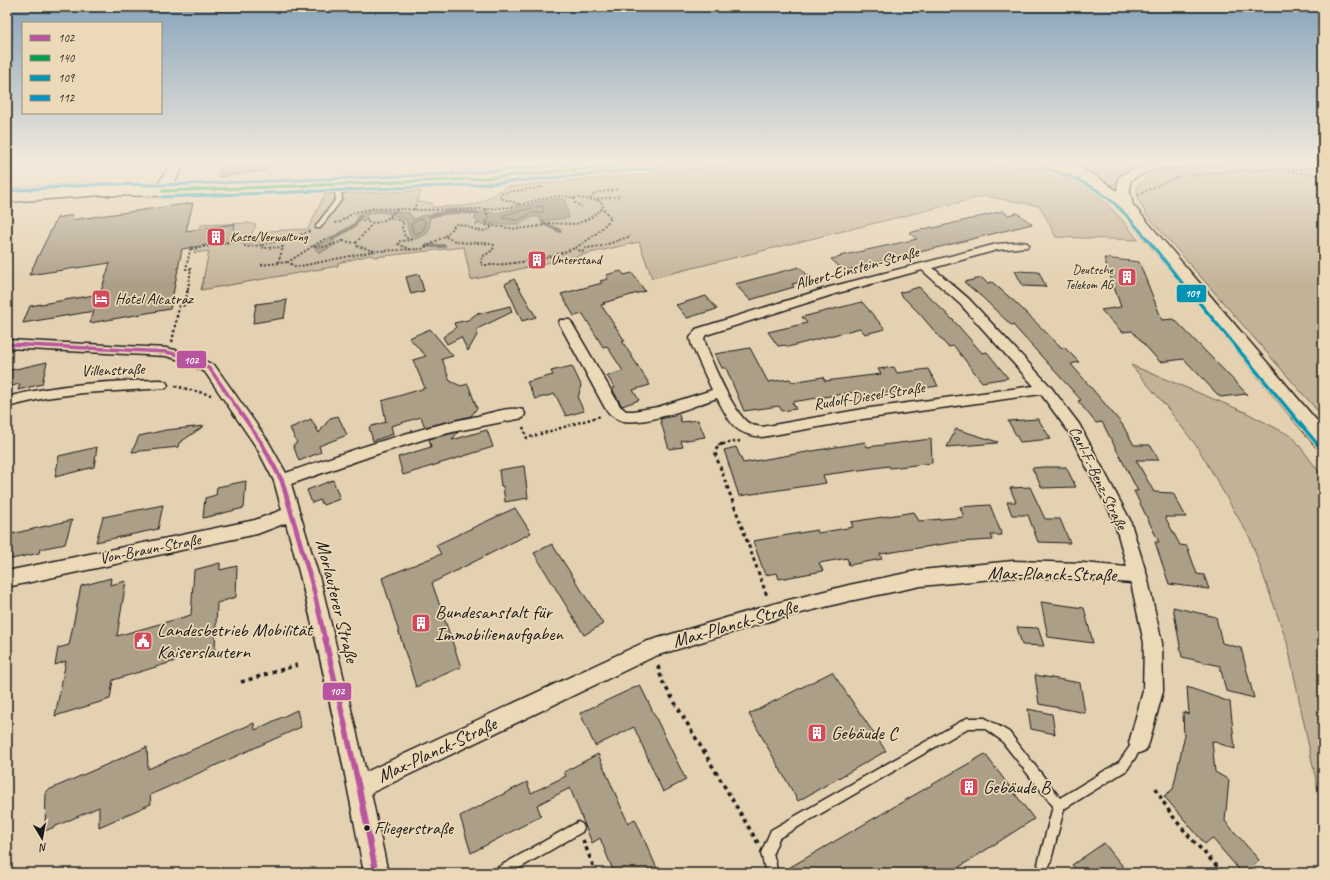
<svg xmlns="http://www.w3.org/2000/svg" width="1330" height="880" viewBox="0 0 1330 880" font-family="Caveat,sans-serif">
<style>
.green{fill:#c2b398;stroke:#6f685a}
.water{fill:#978b77;stroke:#665f53}
.lines{fill:none;stroke-linecap:round;stroke-linejoin:round}
.shore{stroke:#4d4840;stroke-width:1}
.stream{stroke:#665f53;stroke-width:4}
.building{fill:#ac9f88;stroke:#1c1c1c}
.service-casing{stroke:#1c1c1c;stroke-width:3}
.minor-casing{stroke:#1c1c1c;stroke-width:3}
.tertiary-casing{stroke:#1c1c1c;stroke-width:3}
.secondary-casing{stroke:#1c1c1c;stroke-width:3}
.path-far3{stroke:#1c1c1c;stroke-width:2;stroke-dasharray:2 2;stroke-linecap:butt}
.path-far2{stroke:#1c1c1c;stroke-width:2.5;stroke-dasharray:2.5 2.5;stroke-linecap:butt}
.path-far1{stroke:#1c1c1c;stroke-width:3;stroke-dasharray:3.5 3.5;stroke-linecap:butt}
.path{stroke:#1c1c1c;stroke-width:3.5;stroke-dasharray:4 4;stroke-linecap:butt}
.service{fill:#ecd9b7;fill-rule:evenodd}
.minor{fill:#ecd9b7;fill-rule:evenodd}
.tertiary{fill:#ecd9b7;fill-rule:evenodd}
.secondary{fill:#ecd9b7;fill-rule:evenodd}
.bus-1-far2-casing{stroke:#ecd9b7;stroke-width:6}
.bus-1-far1-casing{stroke:#ecd9b7;stroke-width:8}
.bus-1-casing{stroke:#ecd9b7;stroke-width:8}
.bus-2-casing{stroke:#ecd9b7;stroke-width:5}
.bus-3-far1-casing{stroke:#ecd9b7;stroke-width:5}
.bus-3-casing{stroke:#ecd9b7;stroke-width:6}
.bus-4-casing{stroke:#ecd9b7;stroke-width:5}
.bus-1-far2{stroke:#b8549e;stroke-width:3.5}
.bus-1-far1{stroke:#b8549e;stroke-width:4.5}
.bus-1{stroke:#b8549e;stroke-width:5.5}
.bus-2{stroke:#019f4e;stroke-width:3}
.bus-3-far1{stroke:#0494b3;stroke-width:3}
.bus-3{stroke:#0494b3;stroke-width:3.5}
.bus-4{stroke:#0692c6;stroke-width:3}
.bus-dot{fill:#1c1c1c;stroke:#ecd9b7;stroke-width:1.5}
.labels{text-anchor:middle;dominant-baseline:central;stroke-width:3.5;stroke-linejoin:round;paint-order:stroke}
.far-poi-label{font-size:13px;fill:#1c1c1c;stroke:#ecd9b7;text-anchor:start}
.street-label{font-size:16px;fill:#1c1c1c;stroke:#ecd9b7}
.poi-label{font-size:16px;fill:#1c1c1c;stroke:#ecd9b7;text-anchor:start}
.near-bus-label{font-size:18px;fill:#1c1c1c;stroke:#ecd9b7;text-anchor:start}
.near-street-label{font-size:19px;fill:#1c1c1c;stroke:#ecd9b7}
.near-poi-label{font-size:19px;fill:#1c1c1c;stroke:#ecd9b7;text-anchor:start}
.line-badge{stroke:#ecd9b7;stroke-width:1.5}
.badge-label{font-size:11px;text-anchor:middle;font-weight:bold;fill:#fff}
</style>
<rect width="100%" height="100%" fill="#e4d1b1"/>
<filter id="ink" filterUnits="userSpaceOnUse"><feTurbulence type="fractalNoise" baseFrequency=".025" numOctaves="2"/><feDisplacementMap in="SourceGraphic" scale="8" xChannelSelector="R" yChannelSelector="G"/><feConvolveMatrix kernelMatrix="1 2 1 2 8 2 1 2 1" color-interpolation-filters="sRGB"/></filter>
<g filter="url(#ink)">
<g class="green">
<path d="M 766,162 L 912,162 L 1031,167 L 1054,171 L 1089,185 L 1124,222 L 1138,240 L 1056,237 L 1040,206 L 985,196 L 652,278 L 639,242 L 471,280 L 464,247 L 375,257 L 370,255 L 338,263 L 338,266 L 201,290 L 209,251 L 194,253 L 201,225 L 247,223 L 256,225 L 247,243 L 262,241 L 268,231 L 308,229 L 325,194 L 421,191 L 417,202 L 432,203 L 432,207 L 463,206 L 478,204 L 507,187 Z"/>
<path d="M 1073,162 L 1159,162 C 1139,165 1124,166 1114,185 L 1102,183 L 1085,167 Z"/>
<path d="M 1247,162 L 1323,162 L 1323,417 L 1146,214 L 1138,199 L 1137,187 L 1148,176 L 1172,170 Z"/>
<path d="M 82,183 L 80,186 L 7,194 L 7,191 L 15,188 Z"/>
<path d="M 1131,365 L 1245,412 L 1293,437 L 1323,477 L 1323,814 L 1287,642 L 1250,538 L 1198,448 L 1165,405 Z"/>
</g>
<g class="water">
<path d="M 558,199 L 565,200 L 569,218 L 540,221 L 541,218 L 538,217 L 533,217 L 520,224 L 480,224 L 475,225 L 478,223 L 474,218 L 478,214 L 476,214 C 482,210 490,214 497,213 C 517,209 537,201 558,199 Z"/>
<path d="M 373,209 L 409,213 L 414,219 L 420,216 L 429,215 L 431,217 L 429,222 L 430,224 L 427,234 L 415,239 L 410,235 L 407,226 L 407,221 C 393,214 377,207 363,218 L 357,217 L 359,214 Z"/>
<path d="M 329,238 L 334,240 L 335,245 L 320,253 L 315,249 L 317,245 Z"/>
</g>
<g class="lines">
<g class="shore">
<path d="M 542,206 L 544,207 L 542,213 L 532,213 L 519,220 L 502,218 L 504,215 Z"/>
<path d="M 421,219 L 425,221 L 424,230 L 416,234 L 413,232 L 411,224 Z"/>
</g>
<g class="stream">
<path d="M 430,216 C 446,211 460,211 477,213"/>
<path d="M 543,223 L 560,231"/>
<path d="M 332,239 L 355,225 L 360,217"/>
<path d="M 426,246 L 444,246"/>
</g>
</g>
<g class="building">
<path d="M 222,162 L 267,162 L 267,170 L 219,177 Z"/>
<path d="M 193,203 L 186,231 L 235,224 L 232,241 L 182,249 L 170,309 L 90,323 L 94,311 L 23,323 L 30,306 L 100,294 L 110,263 L 29,275 L 57,218 L 73,215 L 71,220 Z"/>
<path d="M 1003,211 L 1008,215 L 1017,213 L 1032,224 L 844,271 L 831,259 L 841,257 L 840,256 L 917,239 L 909,233 L 932,227 L 934,228 Z"/>
<path d="M 1104,258 L 1139,262 L 1162,320 L 1174,319 L 1247,394 L 1220,397 L 1184,359 L 1160,362 L 1132,331 L 1122,332 L 1101,310 L 1121,307 Z"/>
<path d="M 799,267 L 812,279 L 792,284 L 794,287 L 750,300 L 735,284 Z"/>
<path d="M 621,271 L 624,275 L 632,273 L 645,291 L 603,303 L 605,304 L 601,305 L 625,341 L 622,341 L 650,385 L 633,390 L 639,400 L 622,406 L 612,389 L 615,388 L 607,376 L 623,371 L 607,346 L 603,347 L 583,314 L 574,316 L 561,294 L 602,283 L 600,281 L 608,279 L 606,275 Z"/>
<path d="M 1015,271 L 1039,272 L 1046,287 L 1023,286 Z"/>
<path d="M 419,274 L 424,291 L 411,294 L 406,277 Z"/>
<path d="M 982,278 L 987,283 L 992,282 L 1015,302 L 1062,348 L 1064,347 L 1079,362 L 1071,364 L 1122,424 L 1134,445 L 1150,445 L 1159,460 L 1136,460 L 1154,492 L 1173,493 L 1186,517 L 1165,517 L 1180,545 L 1187,546 L 1197,574 L 1204,575 L 1209,589 L 1169,584 L 1155,542 L 1159,542 L 1134,491 L 1138,491 L 1102,422 L 1096,423 L 1078,401 L 1081,400 L 1013,325 L 1011,325 L 982,297 L 964,282 Z"/>
<path d="M 514,279 L 536,317 L 522,321 L 505,284 Z"/>
<path d="M 919,287 L 954,321 L 982,353 L 987,352 L 1008,378 L 982,382 L 954,346 L 948,347 L 919,313 L 899,293 Z"/>
<path d="M 706,296 L 717,309 L 687,318 L 676,305 Z"/>
<path d="M 287,300 L 284,318 L 253,323 L 256,304 Z"/>
<path d="M 862,302 L 885,329 L 865,334 L 860,328 L 788,347 L 786,345 L 778,346 L 768,332 L 807,323 L 802,317 Z"/>
<path d="M 510,306 L 512,312 L 477,329 L 477,335 L 468,351 L 461,337 L 447,344 L 443,337 L 456,328 L 454,323 L 468,320 L 479,312 L 478,314 Z"/>
<path d="M 430,329 L 453,356 L 442,359 L 450,381 L 461,386 L 468,384 L 477,408 L 471,416 L 425,427 L 421,417 L 391,426 L 393,434 L 373,441 L 369,427 L 386,422 L 382,401 L 425,388 L 413,360 L 426,356 L 409,338 Z"/>
<path d="M 750,348 L 768,382 L 790,379 L 792,382 L 823,377 L 825,381 L 881,374 L 878,369 L 894,367 L 897,373 L 928,369 L 938,386 L 858,397 L 855,392 L 792,402 L 796,409 L 782,411 L 779,406 L 744,411 L 726,368 L 722,368 L 715,354 Z"/>
<path d="M 47,362 L 42,384 L 18,390 L 20,384 L 7,387 L 7,371 Z"/>
<path d="M 572,366 L 581,385 L 578,399 L 584,411 L 566,416 L 555,394 L 535,399 L 527,382 L 553,375 L 551,371 Z"/>
<path d="M 679,415 L 681,422 L 698,420 L 705,437 L 681,441 L 683,447 L 669,449 L 660,419 Z"/>
<path d="M 338,416 L 347,435 L 319,446 L 321,452 L 299,461 L 293,445 L 297,443 L 290,428 L 311,419 L 319,433 L 330,418 Z"/>
<path d="M 1038,419 L 1051,439 L 1020,442 L 1008,421 Z"/>
<path d="M 204,426 L 179,443 L 178,447 L 132,452 L 139,436 L 166,430 Z"/>
<path d="M 956,429 L 998,442 L 997,443 L 947,447 Z"/>
<path d="M 487,430 L 493,447 L 403,475 L 398,457 L 431,447 L 429,439 L 458,432 L 452,440 Z"/>
<path d="M 931,439 L 932,463 L 890,468 L 889,466 L 823,475 L 826,483 L 739,496 L 724,450 L 736,447 L 743,463 L 865,442 L 867,447 Z"/>
<path d="M 97,447 L 94,467 L 55,477 L 59,456 Z"/>
<path d="M 524,466 L 528,498 L 505,502 L 503,486 L 501,486 L 499,470 Z"/>
<path d="M 1044,467 L 1066,467 L 1076,487 L 1042,488 L 1032,468 Z"/>
<path d="M 333,480 L 340,499 L 323,505 L 320,500 L 312,503 L 307,490 Z"/>
<path d="M 246,481 L 244,508 L 203,518 L 205,498 L 216,495 L 217,487 Z"/>
<path d="M 1030,487 L 1045,519 L 1060,519 L 1070,543 L 1038,542 L 1028,515 L 1012,515 L 1007,502 L 1016,502 L 1010,488 Z"/>
<path d="M 163,505 L 158,529 L 96,542 L 103,517 Z"/>
<path d="M 990,505 L 1002,535 L 991,535 L 993,540 L 957,542 L 880,554 L 882,559 L 849,565 L 847,558 L 819,563 L 823,571 L 779,579 L 777,573 L 765,575 L 753,541 L 817,530 L 818,533 L 853,527 L 851,522 L 914,512 L 919,521 L 964,517 L 960,507 Z"/>
<path d="M 515,508 L 531,533 L 432,583 L 461,667 L 416,687 L 382,578 L 441,554 L 436,545 Z"/>
<path d="M 72,520 L 65,544 L 40,549 L 39,553 L 7,560 L 7,535 Z"/>
<path d="M 552,544 L 603,624 L 584,635 L 534,553 Z"/>
<path d="M 220,563 L 220,570 L 237,566 L 236,597 L 217,603 L 215,649 L 113,680 L 110,699 L 55,716 L 66,661 L 55,665 L 58,648 L 69,645 L 81,586 L 111,578 L 110,585 L 126,581 L 117,636 L 191,615 L 194,570 Z"/>
<path d="M 1041,602 L 1084,608 L 1093,643 L 1048,637 Z"/>
<path d="M 1173,607 L 1216,617 L 1222,643 L 1241,648 L 1254,698 L 1226,691 L 1220,666 L 1182,657 Z"/>
<path d="M 1017,627 L 1038,628 L 1044,646 L 1022,645 Z"/>
<path d="M 832,672 L 886,751 L 798,801 L 749,714 Z"/>
<path d="M 1035,675 L 1080,683 L 1085,713 L 1039,704 Z"/>
<path d="M 640,685 L 686,780 L 663,792 L 634,727 L 595,746 L 580,713 Z"/>
<path d="M 1187,687 L 1230,702 L 1235,749 L 1212,741 L 1215,772 L 1229,780 L 1225,821 L 1259,860 L 1248,873 L 1242,873 L 1212,838 L 1205,844 L 1164,796 L 1173,789 L 1184,739 L 1183,712 L 1189,714 Z"/>
<path d="M 1028,709 L 1052,714 L 1055,734 L 1031,729 Z"/>
<path d="M 297,710 L 301,727 L 150,795 L 151,804 L 99,827 L 99,807 L 45,831 L 46,791 L 147,747 L 148,769 L 254,723 L 255,730 Z"/>
<path d="M 598,754 L 628,823 L 635,819 L 659,873 L 614,873 L 600,838 L 592,843 L 570,788 L 537,805 L 541,816 L 471,853 L 460,816 L 527,782 L 531,793 L 566,776 L 564,772 Z"/>
<path d="M 985,754 L 1034,819 L 950,873 L 780,873 Z"/>
<path d="M 1104,843 L 1128,873 L 1079,873 L 1072,865 Z"/>
</g>
<g class="lines">
<defs>
<g id="service">
<path d="M 341,183 L 346,184 L 344,192 L 341,194 L 342,199 L 320,228 L 316,228 L 316,226 L 336,199 L 335,193 L 338,191 Z"/>
<path d="M 967,718 L 985,718 L 1009,732 L 1060,798 L 1119,762 L 1135,739 L 1139,737 L 1143,739 L 1145,743 L 1127,770 L 1064,809 L 1050,864 L 1048,868 L 1044,870 L 1040,868 L 1038,864 L 1053,806 L 1001,740 L 984,728 L 968,728 L 779,838 L 773,853 L 778,873 L 766,873 L 761,853 L 771,830 Z"/>
<path d="M 578,822 L 582,824 L 584,828 L 582,832 L 511,873 L 493,873 L 495,869 Z"/>
</g>
<g id="minor">
<path d="M 456,162 L 466,162 L 463,180 L 458,183 L 453,180 Z"/>
<path d="M 1023,242 L 1027,243 L 1029,245 L 1027,247 L 997,250 L 933,268 L 969,299 L 1050,386 L 1079,424 L 1130,520 L 1147,576 L 1162,643 L 1163,691 L 1149,743 L 1146,750 L 1139,753 L 1132,750 L 1129,743 L 1143,691 L 1144,643 L 1131,583 L 1083,579 L 1013,577 L 921,586 L 849,601 L 773,620 L 655,656 L 371,793 L 388,873 L 364,873 C 342,755 318,638 286,523 L 257,534 L 7,587 L 7,571 L 255,520 L 282,510 L 274,481 L 257,448 L 205,372 L 180,360 L 166,356 L 7,348 L 7,340 L 166,348 L 189,353 L 215,366 L 268,441 L 286,473 C 349,451 412,429 478,416 C 491,413 510,406 523,410 L 525,414 L 523,418 L 457,431 L 428,438 L 374,455 L 291,484 L 322,587 L 366,772 L 645,642 L 773,604 L 849,585 L 921,570 L 1013,561 L 1083,563 L 1127,567 L 1114,520 L 1068,431 L 1041,394 L 863,419 L 762,437 C 733,434 730,422 717,398 C 693,406 649,425 624,421 C 616,420 610,415 605,408 L 559,323 L 560,320 L 570,320 L 620,406 L 626,411 L 633,411 L 658,407 L 712,390 L 692,346 L 690,338 L 696,329 L 830,287 L 997,244 ZM 922,270 L 961,305 L 1034,386 L 863,409 L 762,427 C 757,426 752,426 747,422 C 732,409 709,358 704,338 L 706,335 L 838,293 Z"/>
<path d="M 161,380 L 166,382 L 168,385 L 166,388 L 83,393 L 45,398 L 7,407 L 7,397 C 58,384 109,381 161,380 Z"/>
</g>
<path id="tertiary" d="M 1040,162 C 1047,162 1055,161 1062,162 C 1082,166 1101,179 1117,191 L 1118,180 L 1119,177 C 1144,160 1164,162 1193,162 L 1191,165 L 1187,166 C 1166,167 1148,169 1130,181 L 1130,192 L 1133,205 L 1323,428 L 1323,448 L 1316,446 L 1121,209 C 1095,187 1075,173 1042,165 Z"/>
<path id="secondary" d="M 172,162 L 186,162 L 172,186 L 458,176 L 610,162 L 664,162 L 662,165 L 657,166 L 458,184 L 162,196 L 103,195 L 7,202 L 7,192 L 103,185 L 157,186 Z"/>
</defs>
<use href="#service" class="service-casing"/>
<use href="#minor" class="minor-casing"/>
<use href="#tertiary" class="tertiary-casing"/>
<use href="#secondary" class="secondary-casing"/>
<g class="path-far3">
<path d="M 1288,171 L 1323,176"/>
<path d="M 1192,175 L 1234,171 L 1323,168"/>
<path d="M 1138,195 L 1167,181 L 1182,176"/>
<path d="M 574,198 L 575,203 L 582,207"/>
<path d="M 590,199 L 595,193 L 619,189"/>
<path d="M 597,199 L 621,196"/>
<path d="M 519,204 L 503,199 L 500,196 L 502,193 L 543,187"/>
<path d="M 397,209 L 389,217 L 404,222 L 402,227 L 405,237 L 413,240 L 400,241 L 398,244 L 412,250"/>
<path d="M 486,209 L 488,218 L 486,225 L 518,229 L 542,226 L 547,223 L 576,224 L 590,218 L 603,208"/>
<path d="M 414,210 L 416,203"/>
<path d="M 366,218 L 368,222 C 376,224 382,222 389,217"/>
<path d="M 362,221 L 366,220"/>
<path d="M 335,223 L 340,222 L 353,213 L 374,208 L 423,210 L 486,209 L 512,207 L 541,199 L 561,196 L 601,201 L 604,210 L 611,218 C 602,229 591,239 578,246 C 557,258 505,266 481,265 L 482,257 L 493,250 L 494,245 C 477,240 461,247 445,236 L 422,249 L 375,251"/>
<path d="M 445,236 L 456,224 C 471,224 476,236 491,228 L 491,226"/>
<path d="M 343,241 L 356,243 L 357,246 L 375,251 L 296,267 L 288,262 L 313,246 L 325,247 Z"/>
<path d="M 356,243 L 372,224"/>
<path d="M 262,245 L 295,237 L 310,231"/>
<path d="M 313,246 L 325,239"/>
<path d="M 575,248 L 582,252 L 586,248 L 602,246 L 631,236"/>
<path d="M 191,249 L 241,241 L 246,247 L 262,245 L 263,248 L 283,247 L 278,263"/>
<path d="M 261,265 L 288,262"/>
<path d="M 188,289 L 191,269 L 186,269 L 191,246"/>
</g>
<g class="path-far2">
<path d="M 172,342 L 179,306 L 185,305 L 188,288"/>
<path d="M 175,386 L 211,395"/>
<path d="M 523,427 L 527,438 L 601,416"/>
<path d="M 718,445 L 740,441"/>
</g>
<path class="path-far1" d="M 723,444 L 718,445 L 715,453 L 767,596"/>
<g class="path">
<path d="M 658,666 L 662,681 L 758,843"/>
<path d="M 241,682 L 297,665"/>
<path d="M 1156,788 C 1171,821 1199,846 1223,873"/>
<path d="M 583,840 L 596,873"/>
</g>
<use href="#service" class="service"/>
<use href="#minor" class="minor"/>
<use href="#tertiary" class="tertiary"/>
<use href="#secondary" class="secondary"/>
<defs>
<path id="bus-1-far2" d="M 7,344 L 166,352 L 184,356 L 210,369 L 263,445"/>
<path id="bus-1-far1" d="M 262,444 L 282,481 L 313,587 L 325,639"/>
<path id="bus-1" d="M 325,638 L 359,787 L 376,873"/>
<path id="bus-2" d="M 162,191 L 474,179 L 657,162"/>
<g id="bus-3-far1">
<path d="M 1045,168 C 1073,176 1102,189 1122,211 C 1146,235 1166,263 1187,289"/>
<path d="M 162,197 L 474,185 L 658,168"/>
</g>
<path id="bus-3" d="M 1187,288 L 1318,445"/>
<path id="bus-4" d="M 7,191 L 103,184 L 162,185 L 458,174 L 591,162"/>
</defs>
<use href="#bus-1-far2" class="bus-1-far2-casing"/>
<use href="#bus-1-far1" class="bus-1-far1-casing"/>
<use href="#bus-1" class="bus-1-casing"/>
<use href="#bus-2" class="bus-2-casing"/>
<use href="#bus-3-far1" class="bus-3-far1-casing"/>
<use href="#bus-3" class="bus-3-casing"/>
<use href="#bus-4" class="bus-4-casing"/>
<use href="#bus-1-far2" class="bus-1-far2"/>
<use href="#bus-1-far1" class="bus-1-far1"/>
<use href="#bus-1" class="bus-1"/>
<use href="#bus-2" class="bus-2"/>
<use href="#bus-3-far1" class="bus-3-far1"/>
<use href="#bus-3" class="bus-3"/>
<use href="#bus-4" class="bus-4"/>
</g>
</g>
<linearGradient id="sky" x2="0" y2="1"><stop stop-color="#87a4bb"/><stop offset="0.57" stop-color="#f3eadc"/><stop offset="1" stop-color="#f3eadc" stop-opacity="0"/></linearGradient>
<rect width="1330" height="285" fill="url(#sky)"/>
<defs>
<symbol id="building-square" viewBox="-11 -11 22 22"><rect x="-9" y="-9" width="18" height="18" rx="4" fill="#d1495b" stroke="#ecd9b7"/><path d="M-4-6H4V6H1V3H-1V6H-4ZM-2.5-4.3h1.7v1.8h-1.7ZM.8-4.3h1.7v1.8H.8ZM-2.5-1h1.7V.8h-1.7ZM.8-1h1.7V.8H.8Z" fill="#fff"/></symbol>
<symbol id="hotel-square" viewBox="-11 -11 22 22"><rect x="-9" y="-9" width="18" height="18" rx="4" fill="#d1495b" stroke="#ecd9b7"/><path d="M-6-4.5h1.5V1H6V5H4.5V3h-9V5H-6ZM-4 0a1.8 1.8 0 1 1 3.6 0ZM.5 0V-2.5h3Q6-2.5 6 0Z" fill="#fff"/></symbol>
<symbol id="civic-square" viewBox="-11 -11 22 22"><rect x="-9" y="-9" width="18" height="18" rx="4" fill="#d1495b" stroke="#ecd9b7"/><path d="M-.6-6.5H3V-4.5H.6V-3L4-1V1h2V6H-6V1h2V-1L-.6-3ZM-1.2 2.5V6h2.4V2.5Z" fill="#fff"/></symbol>
</defs>
<g fill-rule="evenodd">
<use href="#building-square" x="205" y="226" width="22" height="22"/>
<use href="#building-square" x="526" y="249" width="22" height="22"/>
<use href="#building-square" x="1116" y="266" width="22" height="22"/>
<use href="#hotel-square" x="90" y="288" width="22" height="22"/>
<use href="#building-square" x="410" y="612" width="22" height="22"/>
<use href="#civic-square" x="132" y="630" width="22" height="22"/>
<use href="#building-square" x="806" y="722" width="22" height="22"/>
<use href="#building-square" x="958" y="776" width="22" height="22"/>
</g>
<circle class="bus-dot" cx="367" cy="828" r="3.5"/>
<g class="labels">
<g class="far-poi-label">
<text x="230" y="237">Kasse/Verwaltung</text>
<text x="551" y="260">Unterstand</text>
<text x="1113" y="270" text-anchor="end">Deutsche<tspan x="1113" dy="15">Telekom AG</tspan></text>
</g>
<g class="street-label">
<text transform="translate(857 268) rotate(-15)">Albert-Einstein-Straße</text>
<text transform="translate(113 370) rotate(-2)">Villenstraße</text>
<text transform="translate(869 396) rotate(-9)">Rudolf-Diesel-Straße</text>
<text transform="translate(1098 478) rotate(64)">Carl-F.-Benz-Straße</text>
<text transform="translate(150 549) rotate(-11)">Von-Braun-Straße</text>
</g>
<g class="poi-label">
<text x="115" y="299">Hotel Alcatraz</text>
</g>
<g class="near-bus-label">
<text x="374" y="828">Fliegerstraße</text>
</g>
<g class="near-street-label">
<text transform="translate(1052 574) rotate(1)">Max-Planck-Straße</text>
<text transform="translate(337 601) rotate(76)">Morlauterer Straße</text>
<text transform="translate(735 624) rotate(-16)">Max-Planck-Straße</text>
<text transform="translate(437 750) rotate(-25)">Max-Planck-Straße</text>
</g>
<g class="near-poi-label">
<text x="435" y="612">Bundesanstalt für<tspan x="435" dy="22">Immobilienaufgaben</tspan></text>
<text x="157" y="630">Landesbetrieb Mobilität<tspan x="157" dy="22">Kaiserslautern</tspan></text>
<text x="831" y="733">Gebäude C</text>
<text x="983" y="787">Gebäude B</text>
</g>
</g>
<g class="line-badge">
<rect x="1176" y="284" width="31" height="19" rx="4" fill="#0494b3"/>
<rect x="176" y="350" width="31" height="19" rx="4" fill="#b8549e"/>
<rect x="322" y="682" width="30" height="19" rx="4" fill="#b8549e"/>
</g>
<g class="badge-label">
<text x="1192" y="297">109</text>
<text x="191" y="364">102</text>
<text x="337" y="695">102</text>
</g>
<rect width="1330" height="880" fill="none" stroke="#ecd9b7" stroke-width="24"/>
<rect x="12" y="12" width="1306" height="856" fill="none" stroke="#1c1c1c" stroke-width="1.5" filter="url(#ink)"/>
<rect x="22" y="22" width="140" height="92" fill="#ecd9b7" stroke="#998d79"/>
<rect x="30" y="35" width="20" height="6" fill="#b8549e" stroke="#998d79"/>
<text x="58" y="42" font-size="12" fill="#1c1c1c">102</text>
<rect x="30" y="55" width="20" height="6" fill="#019f4e" stroke="#998d79"/>
<text x="58" y="62" font-size="12" fill="#1c1c1c">140</text>
<rect x="30" y="75" width="20" height="6" fill="#0494b3" stroke="#998d79"/>
<text x="58" y="82" font-size="12" fill="#1c1c1c">109</text>
<rect x="30" y="95" width="20" height="6" fill="#0692c6" stroke="#998d79"/>
<text x="58" y="102" font-size="12" fill="#1c1c1c">112</text>
<g transform="translate(42 838) rotate(170)" stroke="#ecd9b7" stroke-width="3" paint-order="stroke">
<path d="M0-3L7 15L0 10L-7 15Z" fill="#1c1c1c"/>
<text y="-6" font-size="11" font-weight="bold" text-anchor="middle" fill="#1c1c1c">N</text>
</g>
</svg>
